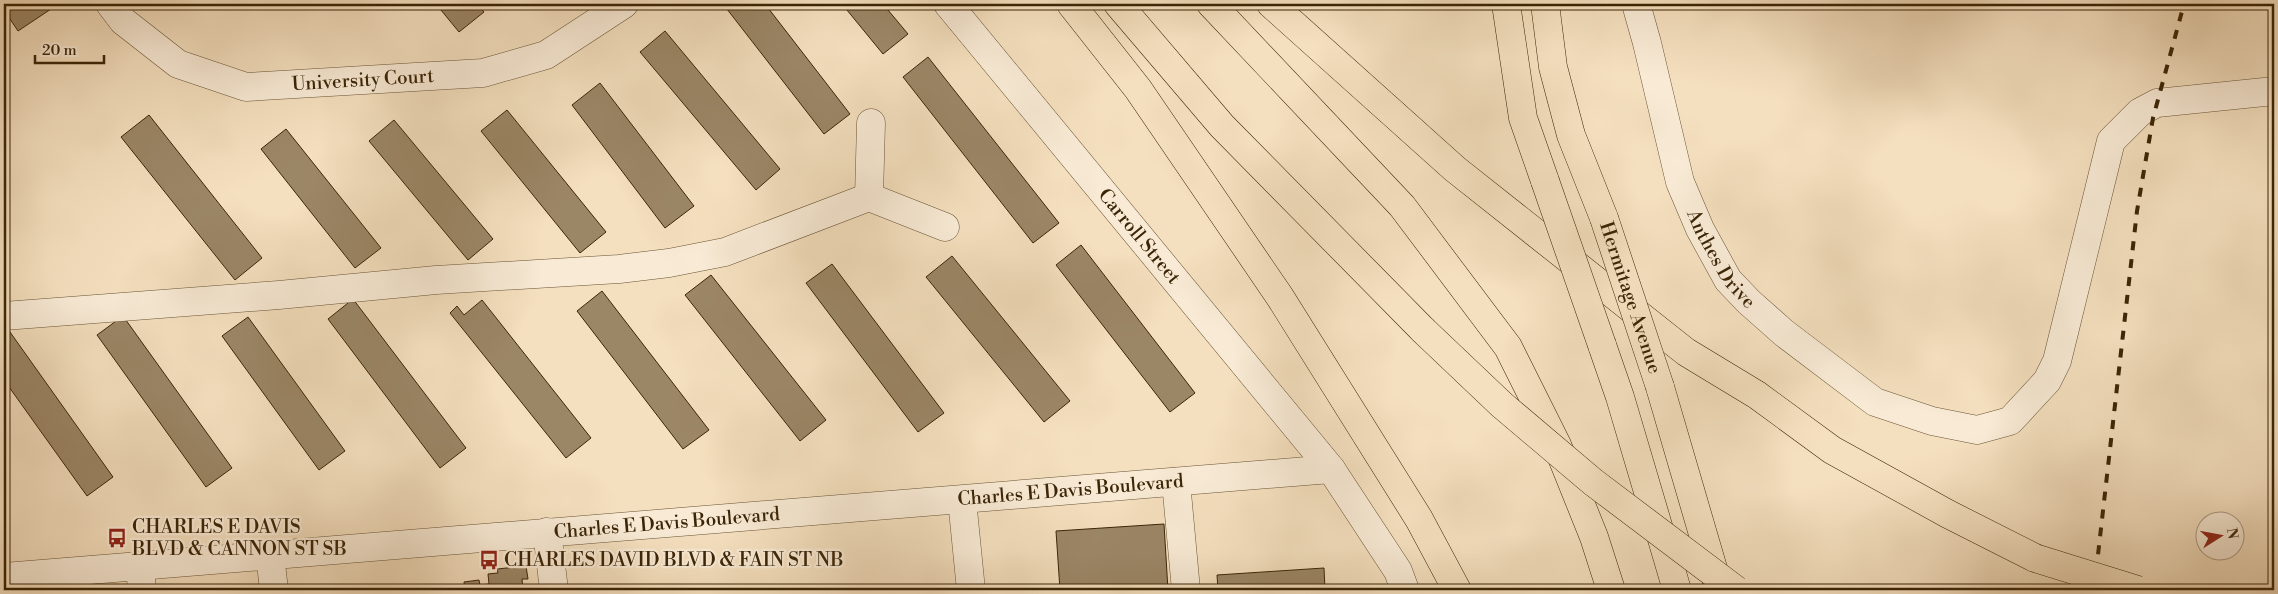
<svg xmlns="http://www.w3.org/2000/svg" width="2278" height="594" viewBox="0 0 2278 594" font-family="'Libre Bodoni',serif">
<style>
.building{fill:#9b8666;stroke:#3b2507}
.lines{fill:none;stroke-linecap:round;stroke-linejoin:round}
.minor-casing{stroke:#695435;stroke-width:29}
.major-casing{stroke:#3b2507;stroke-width:29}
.highway-casing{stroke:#3b2507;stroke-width:29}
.minor{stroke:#f8ead5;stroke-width:28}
.major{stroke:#f4dfbe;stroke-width:28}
.highway{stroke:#f4dfbe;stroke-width:28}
.rail{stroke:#3b2507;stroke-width:4;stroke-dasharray:9 9;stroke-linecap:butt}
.major-bridge-casing{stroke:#3b2507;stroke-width:29;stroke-linecap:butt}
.highway-bridge-casing{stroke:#3b2507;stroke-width:29;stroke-linecap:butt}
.major-bridge{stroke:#f4dfbe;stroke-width:28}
.highway-bridge{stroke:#f4dfbe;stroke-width:28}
.labels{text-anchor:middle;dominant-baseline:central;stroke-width:4.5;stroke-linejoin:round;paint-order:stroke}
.street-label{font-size:19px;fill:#3b2507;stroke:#f8ead5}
.poi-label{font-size:19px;fill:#3b2507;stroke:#f8ead5;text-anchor:start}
</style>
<rect width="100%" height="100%" fill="#f4dfbe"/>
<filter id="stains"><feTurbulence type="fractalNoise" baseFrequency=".004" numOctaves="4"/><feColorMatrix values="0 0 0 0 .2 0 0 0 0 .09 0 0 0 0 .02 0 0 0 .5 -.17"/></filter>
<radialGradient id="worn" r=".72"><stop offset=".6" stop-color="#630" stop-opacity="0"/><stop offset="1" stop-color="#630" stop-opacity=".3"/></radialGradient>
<g class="building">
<path d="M 4,4 L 47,4 L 51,9 L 18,31 L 4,10 Z"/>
<path d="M 436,4 L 477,4 L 484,12 L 459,32 Z"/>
<path d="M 723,4 L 765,4 L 850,114 L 824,134 Z"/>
<path d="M 842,4 L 883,4 L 908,34 L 883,54 Z"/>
<path d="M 665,31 L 780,169 L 756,190 L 640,52 Z"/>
<path d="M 928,57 L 1059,223 L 1033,243 L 903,77 Z"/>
<path d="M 600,83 L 694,206 L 665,228 L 572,105 Z"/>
<path d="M 507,110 L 606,232 L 580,253 L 481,131 Z"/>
<path d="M 149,115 L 262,258 L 235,280 L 121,137 Z"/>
<path d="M 394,120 L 493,239 L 468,260 L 369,141 Z"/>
<path d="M 286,129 L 381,248 L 355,268 L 261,149 Z"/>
<path d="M 1081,245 L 1195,393 L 1170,412 L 1056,265 Z"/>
<path d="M 952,256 L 1070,401 L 1044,422 L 926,277 Z"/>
<path d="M 832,264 L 944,413 L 918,432 L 806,283 Z"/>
<path d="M 711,275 L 826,420 L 800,441 L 685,295 Z"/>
<path d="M 602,291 L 709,430 L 683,449 L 577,311 Z"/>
<path d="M 353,299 L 466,448 L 440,468 L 328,319 Z"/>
<path d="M 482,300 L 591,438 L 566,458 L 450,313 L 457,306 L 464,315 Z"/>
<path d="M 123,316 L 232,468 L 206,487 L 97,335 Z"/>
<path d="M 248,317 L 345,451 L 319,470 L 222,336 Z"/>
<path d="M 5,325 L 113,477 L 87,496 L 4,380 Z"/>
<path d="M 1164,524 L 1168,590 L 1060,590 L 1056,531 Z"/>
<path d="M 526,566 L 528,579 L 522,579 L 523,590 L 465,590 L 464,582 L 479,580 L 480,585 L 489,584 L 488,574 L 498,573 L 497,569 Z"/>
<path d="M 1324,568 L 1325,590 L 1218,590 L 1217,575 Z"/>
</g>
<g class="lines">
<defs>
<g id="minor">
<path id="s1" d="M 110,4 L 123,21 L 178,64 L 246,87 L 483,73 L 546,55 L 624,4"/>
<path id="s2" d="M 948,4 L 1331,469 L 1398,571 L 1405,590"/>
<path id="s3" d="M 1636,4 L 1647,43 L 1680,182 L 1700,229 L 1728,280 L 1749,302 L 1784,333 L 1875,402 L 1932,421 L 1977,430 L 2010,421 L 2047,381 L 2057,361 L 2111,141 L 2140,112 L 2157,103 L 2274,91"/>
<path d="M 869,197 L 871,123"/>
<path d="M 4,316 L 279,295 L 436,280 L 619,269 L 669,263 L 725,252 L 869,197 L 945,227"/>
<path d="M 1176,482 L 1186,590"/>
<path d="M 962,500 L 971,590"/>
<path d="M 547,532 L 554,590"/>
<path d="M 270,555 L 274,590"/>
<path d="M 140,566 L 142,590"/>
<path id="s4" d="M 4,577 L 1331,469"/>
</g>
<g id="major">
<path d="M 1506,4 L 1523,118 L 1545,181"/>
<path d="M 1545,4 L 1553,67 L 1571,135 L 1604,218"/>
<path d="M 1602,345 L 1620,397 L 1677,590"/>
<path d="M 1660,387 L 1719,589"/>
</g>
<g id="highway">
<path d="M 1071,4 L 1138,89 L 1280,297 L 1419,519 L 1457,590"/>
<path d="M 1118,4 L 1222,126 L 1423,330"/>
<path d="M 1211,4 L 1402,206 L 1508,347 L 1557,445 L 1594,537 L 1611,590"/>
<path d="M 1271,4 L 1455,169 L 1686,352 L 1757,395 L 1832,450 L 1948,514 L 2035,558"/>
</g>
</defs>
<use href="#minor" class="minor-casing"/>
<use href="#major" class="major-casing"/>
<use href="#highway" class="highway-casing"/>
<use href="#minor" class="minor"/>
<use href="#major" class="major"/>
<use href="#highway" class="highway"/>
<path class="rail" d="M 2094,590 L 2137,211 L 2153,118 L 2184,4"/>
<defs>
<g id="major-bridge">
<path d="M 1545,181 L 1602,345"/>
<path id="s5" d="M 1604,218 L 1660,387"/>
</g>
<g id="highway-bridge">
<path d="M 1423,330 L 1502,405 L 1593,482 L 1736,590"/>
<path d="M 2035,558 L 2138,590"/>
</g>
</defs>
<use href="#major-bridge" class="major-bridge-casing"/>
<use href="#highway-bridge" class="highway-bridge-casing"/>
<use href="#major-bridge" class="major-bridge"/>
<use href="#highway-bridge" class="highway-bridge"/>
</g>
<defs>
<symbol id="bus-bare" viewBox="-9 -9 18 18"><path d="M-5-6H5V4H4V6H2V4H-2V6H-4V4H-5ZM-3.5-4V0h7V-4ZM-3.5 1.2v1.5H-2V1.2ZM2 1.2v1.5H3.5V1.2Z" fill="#8f2418" stroke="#f8ead5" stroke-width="2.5" paint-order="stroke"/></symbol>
</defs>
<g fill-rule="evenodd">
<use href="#bus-bare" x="103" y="524" width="28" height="28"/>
<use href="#bus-bare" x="475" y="546" width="28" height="28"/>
</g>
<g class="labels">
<g class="street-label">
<text stroke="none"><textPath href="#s1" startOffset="280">University Court</textPath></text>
<text stroke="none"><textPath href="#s2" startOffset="301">Carroll Street</textPath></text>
<text stroke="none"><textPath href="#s3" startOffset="271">Anthes Drive</textPath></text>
<text stroke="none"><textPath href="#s5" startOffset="84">Hermitage Avenue</textPath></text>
<text stroke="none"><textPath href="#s4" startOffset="1070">Charles E Davis Boulevard</textPath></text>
<text stroke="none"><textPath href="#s4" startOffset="665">Charles E Davis Boulevard</textPath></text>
</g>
<g class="poi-label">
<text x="132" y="527">CHARLES E DAVIS<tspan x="132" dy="22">BLVD &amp; CANNON ST SB</tspan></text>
<text x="504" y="560">CHARLES DAVID BLVD &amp; FAIN ST NB</text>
</g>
</g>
<rect width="2278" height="594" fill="none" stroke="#f4dfbe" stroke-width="20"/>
<rect x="5" y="5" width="2268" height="584" fill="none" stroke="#3b2507" stroke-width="2.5"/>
<rect x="10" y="10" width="2258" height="574" fill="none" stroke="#3b2507"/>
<g transform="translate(2220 536) rotate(79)"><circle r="24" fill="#f8ead5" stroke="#ac9b83"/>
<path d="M0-4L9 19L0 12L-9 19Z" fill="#8f2418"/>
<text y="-8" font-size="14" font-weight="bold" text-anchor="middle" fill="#3b2507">N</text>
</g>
<path d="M35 55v8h69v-8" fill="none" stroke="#3b2507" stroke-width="2.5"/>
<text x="42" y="55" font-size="15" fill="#3b2507" stroke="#f8ead5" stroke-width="4" paint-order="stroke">20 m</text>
<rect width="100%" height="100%" filter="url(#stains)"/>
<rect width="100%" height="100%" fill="url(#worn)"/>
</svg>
